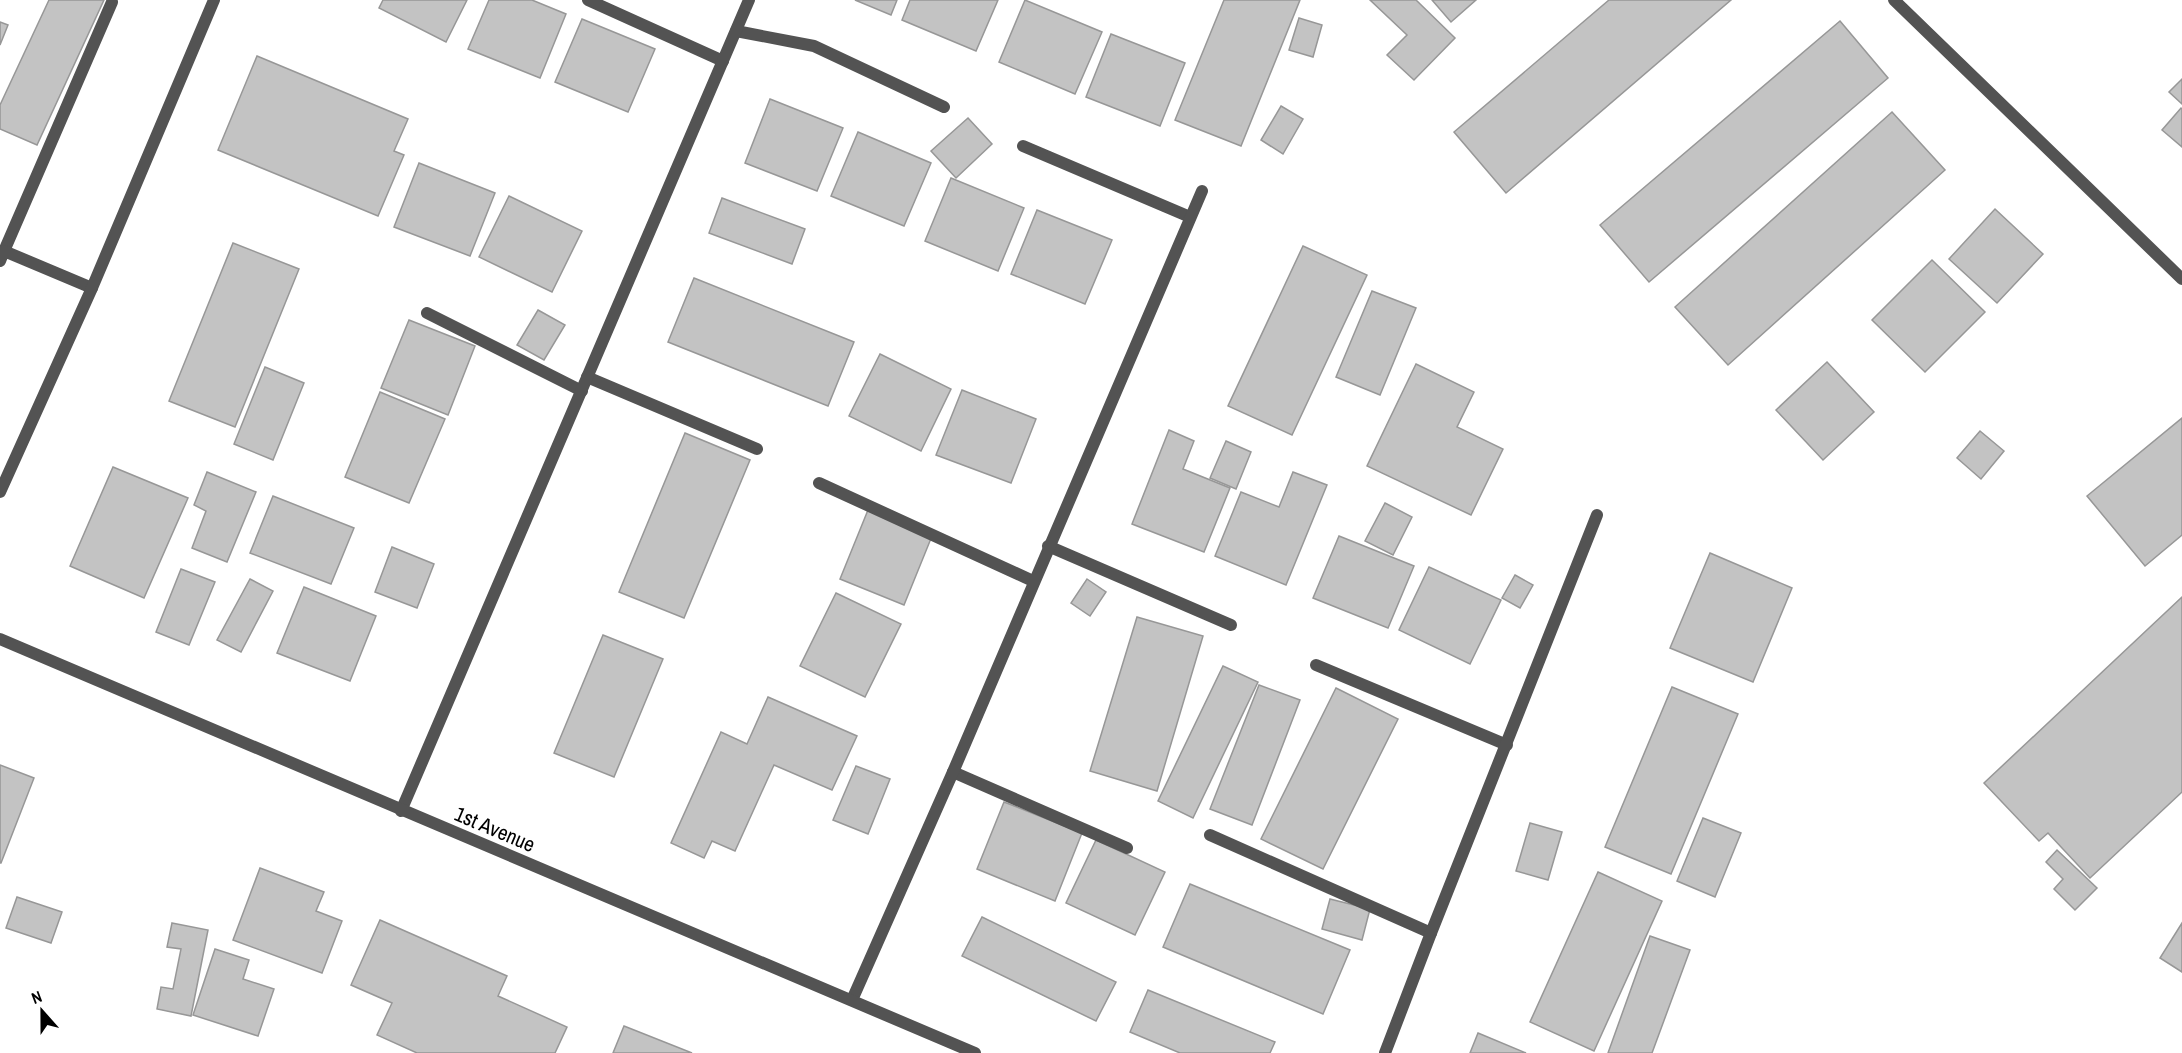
<svg xmlns="http://www.w3.org/2000/svg" width="2182" height="1053" viewBox="0 0 2182 1053" font-family="'Archivo Narrow',sans-serif">
<style>
.building{fill:#c3c3c3;stroke:#979797;stroke-width:1.5}
.lines{fill:none;stroke-linecap:round;stroke-linejoin:round}
.service{stroke:#535353;stroke-width:12}
.minor{stroke:#535353;stroke-width:12}
.tertiary{stroke:#535353;stroke-width:12}
.labels{text-anchor:middle;dominant-baseline:central;stroke-width:4.5;stroke-linejoin:round;paint-order:stroke}
.street-label{font-size:21px;fill:#000;stroke:#fff}
</style>
<rect width="100%" height="100%" fill="#fff"/>
<g class="building">
<path d="M 49,0 L 104,0 L 37,145 L 0,129 L 0,105 Z"/>
<path d="M 383,0 L 467,0 L 446,42 L 379,8 Z"/>
<path d="M 489,0 L 532,0 L 566,14 L 540,78 L 468,49 Z"/>
<path d="M 855,0 L 897,0 L 891,15 Z"/>
<path d="M 910,0 L 998,0 L 976,51 L 902,20 Z"/>
<path d="M 1025,0 L 1102,32 L 1075,94 L 999,62 Z"/>
<path d="M 1224,0 L 1300,0 L 1241,146 L 1175,120 Z"/>
<path d="M 1370,0 L 1416,0 L 1455,38 L 1414,80 L 1387,55 L 1407,35 Z"/>
<path d="M 1432,0 L 1476,0 L 1451,22 Z"/>
<path d="M 1609,0 L 1731,0 L 1506,193 L 1454,132 Z"/>
<path d="M 1299,18 L 1322,25 L 1313,57 L 1289,50 Z"/>
<path d="M 582,19 L 655,49 L 628,112 L 555,82 Z"/>
<path d="M 1840,21 L 1888,78 L 1649,282 L 1600,225 Z"/>
<path d="M 0,22 L 8,25 L 0,45 Z"/>
<path d="M 1111,34 L 1185,63 L 1160,126 L 1086,97 Z"/>
<path d="M 257,56 L 408,119 L 394,151 L 404,155 L 378,216 L 218,150 Z"/>
<path d="M 2182,79 L 2182,104 L 2169,92 Z"/>
<path d="M 770,99 L 843,128 L 817,191 L 745,163 Z"/>
<path d="M 1281,106 L 1303,119 L 1283,154 L 1261,140 Z"/>
<path d="M 2181,108 L 2182,109 L 2182,147 L 2162,130 Z"/>
<path d="M 1892,112 L 1945,170 L 1728,365 L 1675,307 Z"/>
<path d="M 968,118 L 992,144 L 956,178 L 931,151 Z"/>
<path d="M 858,132 L 931,163 L 904,226 L 831,196 Z"/>
<path d="M 419,163 L 495,193 L 470,256 L 394,227 Z"/>
<path d="M 951,178 L 1024,208 L 998,271 L 925,241 Z"/>
<path d="M 509,196 L 582,231 L 552,292 L 479,257 Z"/>
<path d="M 722,198 L 805,229 L 792,264 L 709,233 Z"/>
<path d="M 1995,209 L 2043,254 L 1997,303 L 1949,259 Z"/>
<path d="M 1037,210 L 1112,240 L 1085,304 L 1011,274 Z"/>
<path d="M 233,243 L 299,269 L 235,427 L 169,401 Z"/>
<path d="M 1303,246 L 1367,275 L 1292,435 L 1228,406 Z"/>
<path d="M 1932,260 L 1985,312 L 1925,372 L 1872,320 Z"/>
<path d="M 694,278 L 854,342 L 828,406 L 668,342 Z"/>
<path d="M 1372,291 L 1416,308 L 1380,395 L 1336,377 Z"/>
<path d="M 538,310 L 565,325 L 544,360 L 517,345 Z"/>
<path d="M 409,320 L 475,346 L 448,415 L 381,388 Z"/>
<path d="M 880,354 L 951,389 L 921,451 L 849,416 Z"/>
<path d="M 1827,362 L 1874,412 L 1823,460 L 1776,410 Z"/>
<path d="M 1416,364 L 1474,392 L 1457,427 L 1503,449 L 1471,515 L 1367,466 Z"/>
<path d="M 265,367 L 304,383 L 273,460 L 234,444 Z"/>
<path d="M 962,390 L 1036,419 L 1011,483 L 936,455 Z"/>
<path d="M 380,392 L 445,419 L 409,503 L 345,477 Z"/>
<path d="M 2182,418 L 2182,535 L 2145,566 L 2087,496 Z"/>
<path d="M 1169,430 L 1194,441 L 1183,469 L 1230,488 L 1204,552 L 1132,524 Z"/>
<path d="M 1980,431 L 2004,451 L 1981,479 L 1957,458 Z"/>
<path d="M 685,433 L 750,460 L 684,618 L 619,592 Z"/>
<path d="M 1226,441 L 1251,452 L 1236,489 L 1210,478 Z"/>
<path d="M 113,467 L 188,498 L 144,598 L 70,566 Z"/>
<path d="M 207,472 L 256,492 L 227,562 L 192,548 L 206,511 L 194,505 Z"/>
<path d="M 1293,472 L 1327,485 L 1286,585 L 1215,556 L 1241,492 L 1279,507 Z"/>
<path d="M 273,496 L 354,528 L 331,584 L 250,553 Z"/>
<path d="M 1385,503 L 1412,517 L 1393,555 L 1365,541 Z"/>
<path d="M 868,510 L 932,536 L 904,605 L 840,579 Z"/>
<path d="M 1339,536 L 1414,566 L 1388,628 L 1313,598 Z"/>
<path d="M 392,547 L 434,564 L 417,608 L 375,592 Z"/>
<path d="M 1710,553 L 1792,588 L 1753,682 L 1670,648 Z"/>
<path d="M 1429,567 L 1501,600 L 1470,664 L 1399,630 Z"/>
<path d="M 181,569 L 215,582 L 189,645 L 156,632 Z"/>
<path d="M 1515,575 L 1533,585 L 1520,608 L 1502,598 Z"/>
<path d="M 250,579 L 273,591 L 241,652 L 217,640 Z"/>
<path d="M 1087,579 L 1106,592 L 1090,616 L 1071,603 Z"/>
<path d="M 304,587 L 376,616 L 350,681 L 277,653 Z"/>
<path d="M 836,593 L 901,624 L 865,697 L 800,666 Z"/>
<path d="M 2182,597 L 2182,792 L 2090,878 L 2048,833 L 2039,841 L 1984,783 Z"/>
<path d="M 1137,617 L 1203,636 L 1157,791 L 1090,771 Z"/>
<path d="M 603,635 L 663,659 L 614,777 L 554,753 Z"/>
<path d="M 1223,666 L 1258,682 L 1193,818 L 1158,801 Z"/>
<path d="M 1259,685 L 1300,700 L 1252,825 L 1210,809 Z"/>
<path d="M 1672,687 L 1738,714 L 1671,874 L 1605,847 Z"/>
<path d="M 1336,688 L 1398,719 L 1323,869 L 1261,839 Z"/>
<path d="M 768,697 L 857,736 L 832,790 L 774,765 L 735,851 L 712,841 L 704,858 L 671,843 L 721,732 L 747,744 Z"/>
<path d="M 0,765 L 34,778 L 1,863 L 0,863 Z"/>
<path d="M 856,766 L 890,779 L 868,834 L 833,820 Z"/>
<path d="M 1004,802 L 1082,833 L 1055,901 L 977,869 Z"/>
<path d="M 1703,818 L 1741,833 L 1715,897 L 1677,881 Z"/>
<path d="M 1530,823 L 1562,832 L 1548,880 L 1516,871 Z"/>
<path d="M 1096,840 L 1165,872 L 1135,935 L 1066,903 Z"/>
<path d="M 2057,850 L 2097,888 L 2075,910 L 2054,889 L 2063,879 L 2046,862 Z"/>
<path d="M 260,868 L 324,892 L 316,911 L 342,921 L 322,973 L 233,940 Z"/>
<path d="M 1598,872 L 1662,901 L 1594,1051 L 1530,1022 Z"/>
<path d="M 1190,884 L 1350,950 L 1323,1014 L 1163,947 Z"/>
<path d="M 17,897 L 62,912 L 51,943 L 6,928 Z"/>
<path d="M 1330,899 L 1370,909 L 1362,940 L 1322,929 Z"/>
<path d="M 982,917 L 1116,982 L 1096,1021 L 962,956 Z"/>
<path d="M 380,920 L 507,976 L 498,996 L 567,1027 L 555,1053 L 417,1053 L 377,1035 L 392,1003 L 351,985 Z"/>
<path d="M 172,923 L 208,930 L 191,1016 L 157,1009 L 161,987 L 173,989 L 181,949 L 167,947 Z"/>
<path d="M 2182,923 L 2182,972 L 2160,958 Z"/>
<path d="M 1650,936 L 1690,950 L 1652,1053 L 1608,1053 Z"/>
<path d="M 215,949 L 249,960 L 243,979 L 274,989 L 258,1036 L 193,1015 Z"/>
<path d="M 1148,990 L 1275,1042 L 1270,1053 L 1180,1053 L 1130,1032 Z"/>
<path d="M 624,1026 L 692,1053 L 613,1053 Z"/>
<path d="M 1478,1033 L 1526,1053 L 1470,1053 Z"/>
</g>
<g class="lines">
<g class="service">
<path d="M 588,0 L 723,61"/>
<path d="M 1023,146 L 1190,217"/>
<path d="M 4,251 L 112,2"/>
<path d="M 0,261 L 4,251 L 92,288"/>
<path d="M 427,313 L 582,391"/>
<path d="M 587,377 L 757,449"/>
<path d="M 819,483 L 1033,581"/>
<path d="M 1048,546 L 1231,625"/>
<path d="M 1316,665 L 1507,745"/>
<path d="M 953,772 L 1127,848"/>
<path d="M 1210,835 L 1431,933"/>
</g>
<g class="minor">
<path d="M 1894,0 L 2182,279"/>
<path d="M 736,31 L 814,46 L 944,107"/>
<path d="M 0,492 L 92,288 L 214,0"/>
<path d="M 401,811 L 749,0"/>
<path d="M 852,1000 L 953,772 L 1202,191"/>
<path d="M 1385,1053 L 1431,933 L 1597,515"/>
</g>
<path class="tertiary" d="M 0,639 L 975,1053"/>
</g>
<g class="labels">
<g class="street-label">
<text transform="translate(495 829) rotate(23)">1st Avenue</text>
</g>
</g>
<g transform="translate(42 1011) rotate(339)" stroke="#ffffff" stroke-width="4.5" paint-order="stroke">
<path d="M0-4.5L10 22L0 15L-10 22Z" fill="#000000"/>
<text y="-9" font-size="16" font-weight="bold" text-anchor="middle" fill="#000000">N</text>
</g>
</svg>
